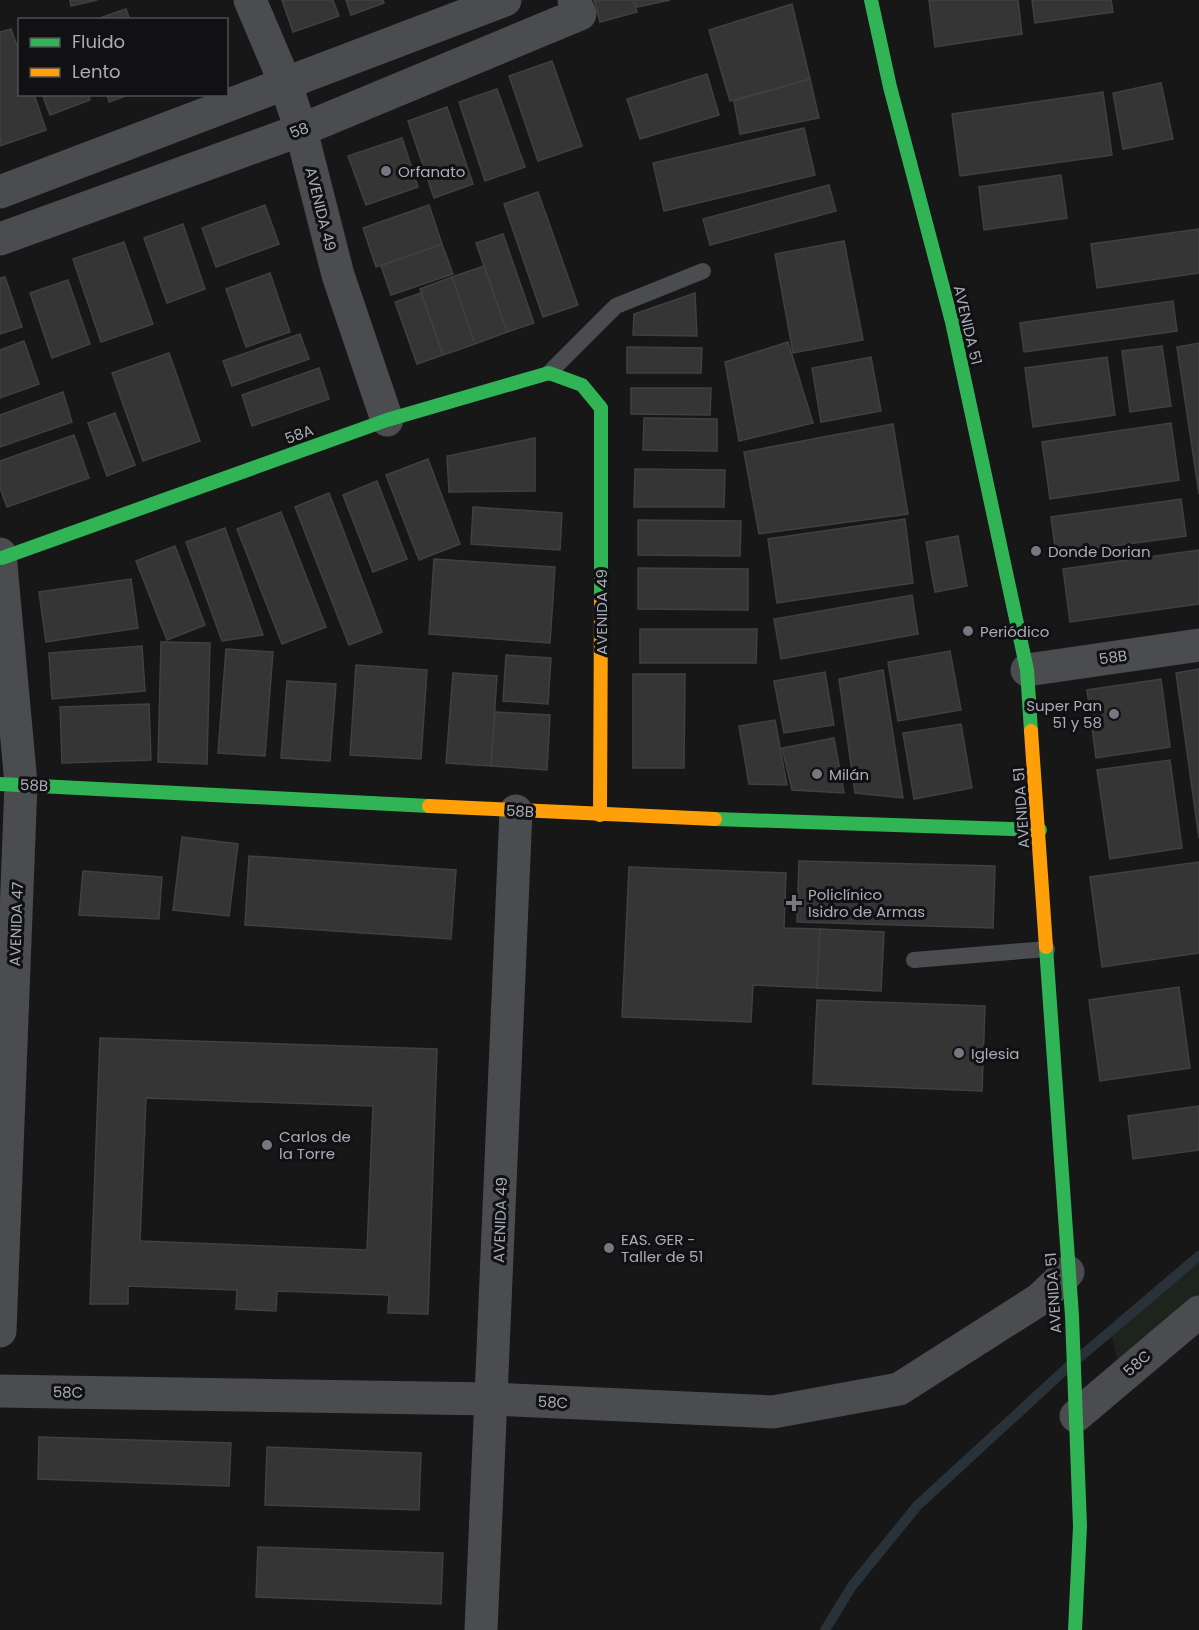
<svg xmlns="http://www.w3.org/2000/svg" width="1199" height="1630" viewBox="0 0 1199 1630" font-family="Poppins,sans-serif">
<style>
.green{fill:#1d241e}
.lines{fill:none;stroke-linecap:round;stroke-linejoin:round}
.stream{stroke:#2a3239;stroke-width:10}
.building{fill:#353536;stroke:#3f4043;stroke-width:1.5;fill-rule:evenodd}
.lane{stroke:#4b4c50;stroke-width:16}
.street{stroke:#4b4c50;stroke-width:33}
.fast{stroke:#30b455;stroke-width:14}
.slow{stroke:#ff9f0a;stroke-width:14}
.poi-dot{fill:#757880;stroke:#111113;stroke-width:2}
.labels{text-anchor:middle;dominant-baseline:central;stroke-width:6;stroke-linejoin:round;paint-order:stroke}
.street-label{font-size:15px;fill:#a8adb8;stroke:#111113}
.poi-label{font-size:15px;fill:#a8adb8;stroke:#111113;text-anchor:start}
</style>
<rect width="100%" height="100%" fill="#171717"/>
<path class="green" d="M 1199,1256 L 1199,1297 L 1119,1368 L 1111,1331 Z"/>
<g class="lines">
<g class="stream">
<path d="M 1080,1357 L 1199,1256"/>
<path d="M 825,1630 L 852,1586 L 917,1506 L 1068,1367"/>
</g>
</g>
<g class="building">
<path d="M 70,0 L 97,0 L 71,6 Z"/>
<path d="M 282,0 L 333,0 L 339,16 L 293,32 Z"/>
<path d="M 346,0 L 383,0 L 384,3 L 351,15 Z"/>
<path d="M 594,0 L 633,0 L 637,12 L 600,22 Z"/>
<path d="M 635,0 L 670,0 L 637,7 Z"/>
<path d="M 929,0 L 1018,0 L 1022,34 L 935,47 Z"/>
<path d="M 1032,0 L 1111,0 L 1113,12 L 1035,23 Z"/>
<path d="M 792,4 L 810,79 L 730,101 L 709,30 Z"/>
<path d="M 126,9 L 130,20 L 94,20 Z"/>
<path d="M 11,29 L 20,54 L 20,94 L 34,94 L 46,130 L 0,146 L 0,32 Z"/>
<path d="M 552,61 L 582,146 L 538,161 L 509,76 Z"/>
<path d="M 707,74 L 719,115 L 640,139 L 627,99 Z"/>
<path d="M 810,79 L 819,118 L 740,134 L 734,101 Z"/>
<path d="M 1161,83 L 1173,139 L 1123,149 L 1113,93 Z"/>
<path d="M 497,89 L 525,167 L 485,181 L 459,102 Z"/>
<path d="M 1103,92 L 1112,155 L 960,176 L 952,114 Z"/>
<path d="M 42,94 L 88,94 L 90,100 L 50,115 Z"/>
<path d="M 107,94 L 131,94 L 109,102 Z"/>
<path d="M 447,107 L 473,184 L 434,198 L 408,121 Z"/>
<path d="M 804,128 L 815,175 L 664,211 L 653,163 Z"/>
<path d="M 402,138 L 418,187 L 366,205 L 348,156 Z"/>
<path d="M 1061,175 L 1067,218 L 984,230 L 979,187 Z"/>
<path d="M 829,185 L 836,211 L 710,245 L 703,219 Z"/>
<path d="M 538,192 L 578,305 L 543,317 L 504,204 Z"/>
<path d="M 265,205 L 279,244 L 216,267 L 202,228 Z"/>
<path d="M 429,205 L 442,244 L 376,267 L 363,228 Z"/>
<path d="M 183,224 L 205,289 L 167,303 L 144,238 Z"/>
<path d="M 1199,229 L 1199,273 L 1097,288 L 1091,244 Z"/>
<path d="M 503,234 L 534,323 L 507,332 L 476,243 Z"/>
<path d="M 844,241 L 863,340 L 793,353 L 775,254 Z"/>
<path d="M 124,242 L 153,324 L 101,342 L 73,259 Z"/>
<path d="M 442,244 L 453,274 L 391,295 L 381,266 Z"/>
<path d="M 484,266 L 507,332 L 475,344 L 452,277 Z"/>
<path d="M 270,273 L 290,332 L 246,347 L 226,289 Z"/>
<path d="M 5,277 L 22,327 L 0,334 L 0,278 Z"/>
<path d="M 452,277 L 475,344 L 443,355 L 420,289 Z"/>
<path d="M 68,280 L 90,344 L 52,358 L 30,293 Z"/>
<path d="M 421,293 L 443,355 L 417,364 L 395,302 Z"/>
<path d="M 695,293 L 697,336 L 633,335 L 634,314 Z"/>
<path d="M 1173,301 L 1177,331 L 1024,352 L 1020,323 Z"/>
<path d="M 300,334 L 309,359 L 232,386 L 223,361 Z"/>
<path d="M 24,341 L 39,384 L 0,398 L 0,350 Z"/>
<path d="M 788,342 L 813,423 L 739,441 L 725,362 Z"/>
<path d="M 1199,343 L 1199,494 L 1177,347 Z"/>
<path d="M 1162,346 L 1171,406 L 1130,412 L 1122,351 Z"/>
<path d="M 627,347 L 702,348 L 701,373 L 627,373 Z"/>
<path d="M 169,353 L 200,441 L 143,461 L 112,373 Z"/>
<path d="M 871,357 L 881,411 L 821,422 L 812,368 Z"/>
<path d="M 1107,357 L 1115,415 L 1033,427 L 1025,368 Z"/>
<path d="M 319,368 L 329,399 L 252,426 L 242,395 Z"/>
<path d="M 631,388 L 711,388 L 710,415 L 631,414 Z"/>
<path d="M 63,392 L 72,422 L 0,447 L 0,415 Z"/>
<path d="M 115,413 L 135,465 L 107,476 L 88,423 Z"/>
<path d="M 644,418 L 717,419 L 717,451 L 643,450 Z"/>
<path d="M 1171,423 L 1179,480 L 1050,499 L 1042,442 Z"/>
<path d="M 893,424 L 908,514 L 759,534 L 744,452 Z"/>
<path d="M 74,435 L 89,478 L 7,507 L 0,488 L 0,461 Z"/>
<path d="M 535,438 L 535,491 L 449,492 L 447,456 Z"/>
<path d="M 428,459 L 460,544 L 419,560 L 386,475 Z"/>
<path d="M 635,469 L 725,470 L 724,507 L 634,507 Z"/>
<path d="M 377,481 L 407,559 L 373,572 L 343,495 Z"/>
<path d="M 329,493 L 382,632 L 349,645 L 295,507 Z"/>
<path d="M 1181,499 L 1186,536 L 1056,554 L 1051,517 Z"/>
<path d="M 473,507 L 562,513 L 560,550 L 471,544 Z"/>
<path d="M 281,512 L 326,627 L 282,644 L 237,529 Z"/>
<path d="M 905,519 L 913,583 L 777,603 L 768,539 Z"/>
<path d="M 638,520 L 741,521 L 740,556 L 638,555 Z"/>
<path d="M 225,528 L 263,635 L 222,641 L 186,542 Z"/>
<path d="M 958,536 L 967,586 L 935,592 L 926,542 Z"/>
<path d="M 175,546 L 205,625 L 167,640 L 136,561 Z"/>
<path d="M 1199,550 L 1199,604 L 1070,622 L 1063,569 Z"/>
<path d="M 434,559 L 555,567 L 550,643 L 429,634 Z"/>
<path d="M 638,568 L 748,569 L 748,610 L 638,609 Z"/>
<path d="M 131,579 L 138,628 L 46,642 L 39,592 Z"/>
<path d="M 912,595 L 918,634 L 781,659 L 774,619 Z"/>
<path d="M 640,629 L 757,629 L 756,663 L 640,663 Z"/>
<path d="M 161,642 L 210,643 L 207,764 L 158,762 Z"/>
<path d="M 142,646 L 145,691 L 52,699 L 49,653 Z"/>
<path d="M 226,649 L 273,652 L 265,756 L 218,753 Z"/>
<path d="M 950,651 L 961,710 L 898,721 L 888,662 Z"/>
<path d="M 506,655 L 551,658 L 548,704 L 503,701 Z"/>
<path d="M 356,665 L 427,670 L 421,759 L 350,755 Z"/>
<path d="M 1199,669 L 1199,838 L 1176,673 Z"/>
<path d="M 883,670 L 903,798 L 855,793 L 839,679 Z"/>
<path d="M 825,672 L 834,725 L 784,733 L 774,681 Z"/>
<path d="M 453,673 L 497,676 L 491,766 L 446,763 Z"/>
<path d="M 633,674 L 685,674 L 684,768 L 633,768 Z"/>
<path d="M 1161,679 L 1170,747 L 1096,758 L 1087,690 Z"/>
<path d="M 287,681 L 336,684 L 330,761 L 281,758 Z"/>
<path d="M 149,704 L 151,760 L 62,763 L 60,707 Z"/>
<path d="M 495,712 L 550,715 L 547,770 L 491,766 Z"/>
<path d="M 775,720 L 787,785 L 749,784 L 739,726 Z"/>
<path d="M 961,724 L 972,788 L 914,799 L 903,733 Z"/>
<path d="M 834,738 L 844,793 L 792,790 L 782,748 Z"/>
<path d="M 1170,760 L 1182,848 L 1110,859 L 1097,770 Z"/>
<path d="M 182,837 L 238,844 L 229,916 L 173,910 Z"/>
<path d="M 249,856 L 456,870 L 451,939 L 245,925 Z"/>
<path d="M 799,861 L 995,866 L 993,928 L 797,922 Z"/>
<path d="M 1199,862 L 1199,953 L 1102,967 L 1090,877 Z"/>
<path d="M 629,867 L 786,873 L 784,928 L 820,929 L 817,988 L 753,985 L 751,1022 L 622,1017 Z"/>
<path d="M 83,871 L 162,877 L 159,919 L 79,915 Z"/>
<path d="M 820,929 L 884,932 L 881,991 L 817,988 Z"/>
<path d="M 1179,987 L 1190,1068 L 1100,1081 L 1089,1000 Z"/>
<path d="M 817,1000 L 985,1006 L 982,1091 L 813,1084 Z"/>
<path d="M 100,1038 L 437,1049 L 428,1314 L 388,1313 L 389,1295 L 277,1291 L 276,1311 L 236,1309 L 237,1290 L 128,1286 L 128,1304 L 90,1304 ZM 146,1098 L 373,1106 L 367,1250 L 140,1241 Z"/>
<path d="M 1199,1106 L 1199,1150 L 1133,1159 L 1128,1116 Z"/>
<path d="M 39,1437 L 231,1443 L 229,1486 L 38,1479 Z"/>
<path d="M 267,1447 L 421,1453 L 419,1510 L 265,1505 Z"/>
<path d="M 258,1547 L 443,1553 L 441,1604 L 256,1597 Z"/>
</g>
<g class="lines">
<g class="lane">
<path d="M 549,373 L 616,306 L 703,271"/>
<path d="M 914,960 L 1047,949"/>
</g>
<g class="street">
<path d="M 250,0 L 286,85 L 301,130 L 338,275 L 387,420"/>
<path d="M 0,192 L 505,0"/>
<path d="M 0,239 L 301,130 L 580,14 L 574,0"/>
<path d="M 0,554 L 21,784 L 0,1331"/>
<path d="M 1027,670 L 1199,645"/>
<path d="M 0,1391 L 492,1399 L 773,1412 L 899,1389 L 1040,1299 L 1068,1272"/>
<path d="M 1076,1416 L 1199,1312"/>
<path d="M 481,1630 L 516,811"/>
</g>
<g class="fast">
<path d="M 871,0 L 890,87 L 952,322 L 1027,670 L 1031,731"/>
<path d="M 2,558 L 387,420 L 549,373 L 582,385 L 601,408 L 601,600"/>
<path d="M 0,784 L 429,806"/>
<path d="M 715,819 L 1040,830"/>
<path d="M 1046,947 L 1072,1316 L 1080,1526 L 1075,1630"/>
</g>
<g class="slow">
<path d="M 1031,731 L 1046,947"/>
<path d="M 429,806 L 715,819"/>
<path d="M 600,815 L 601,600"/>
</g>
</g>
<g class="poi-dot">
<circle cx="386" cy="171" r="6"/>
<circle cx="1036" cy="551" r="6"/>
<circle cx="968" cy="631" r="6"/>
<circle cx="1114" cy="714" r="6"/>
<circle cx="817" cy="774" r="6"/>
<path d="M791 894h6v6h6v6h-6v6h-6v-6h-6v-6h6z"/>
<circle cx="959" cy="1053" r="6"/>
<circle cx="267" cy="1145" r="6"/>
<circle cx="609" cy="1248" r="6"/>
</g>
<g class="labels">
<g class="street-label">
<text transform="translate(299 130) rotate(-21)">58</text>
<text transform="translate(321 209) rotate(76)">AVENIDA 49</text>
<text transform="translate(968 325) rotate(77)">AVENIDA 51</text>
<text transform="translate(299 434) rotate(-20)">58A</text>
<text transform="translate(601 612) rotate(-90)">AVENIDA 49</text>
<text transform="translate(1113 657) rotate(-8)">58B</text>
<text transform="translate(34 785) rotate(2)">58B</text>
<text transform="translate(1021 808) rotate(-94)">AVENIDA 51</text>
<text transform="translate(520 811) rotate(3)">58B</text>
<text transform="translate(16 924) rotate(-88)">AVENIDA 47</text>
<text transform="translate(500 1220) rotate(-88)">AVENIDA 49</text>
<text transform="translate(1053 1293) rotate(-94)">AVENIDA 51</text>
<text transform="translate(1137 1363) rotate(-41)">58C</text>
<text transform="translate(68 1392) rotate(1)">58C</text>
<text transform="translate(553 1402) rotate(3)">58C</text>
</g>
<g class="poi-label">
<text x="398" y="171">Orfanato</text>
<text x="1048" y="551">Donde Dorian</text>
<text x="980" y="631">Periódico</text>
<text x="1102" y="705" text-anchor="end">Super Pan<tspan x="1102" dy="17">51 y 58</tspan></text>
<text x="829" y="774">Milán</text>
<text x="808" y="894">Policlínico<tspan x="808" dy="17">Isidro de Armas</tspan></text>
<text x="971" y="1053">Iglesia</text>
<text x="279" y="1136">Carlos de<tspan x="279" dy="17">la Torre</tspan></text>
<text x="621" y="1239">EAS. GER -<tspan x="621" dy="17">Taller de 51</tspan></text>
</g>
</g>
<rect x="18" y="18" width="210" height="78" fill="#111113" stroke="#4d4f55" stroke-width="1.5"/>
<rect x="30" y="38" width="30" height="9" fill="#30b455" stroke="#4d4f55" stroke-width="1.5"/>
<text x="72" y="48" font-size="18" fill="#a8adb8">Fluido</text>
<rect x="30" y="68" width="30" height="9" fill="#ff9f0a" stroke="#4d4f55" stroke-width="1.5"/>
<text x="72" y="78" font-size="18" fill="#a8adb8">Lento</text>
</svg>
